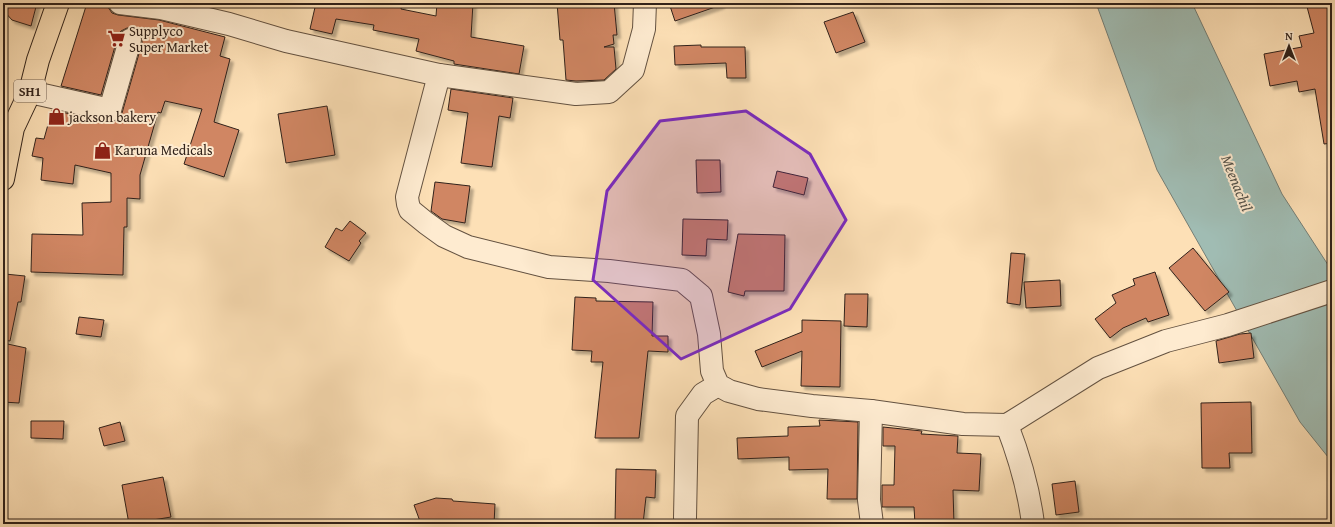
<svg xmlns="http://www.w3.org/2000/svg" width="1335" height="527" viewBox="0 0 1335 527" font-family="'Gentium Book Plus',serif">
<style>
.water{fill:#a0bcb3;stroke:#747e76}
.building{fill:#d08664;stroke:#31221a;filter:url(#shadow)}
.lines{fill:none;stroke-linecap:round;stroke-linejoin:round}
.minor-casing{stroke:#645241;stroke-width:24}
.major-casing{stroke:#31221a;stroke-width:24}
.minor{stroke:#feebd0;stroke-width:22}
.major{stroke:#fde0b6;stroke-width:22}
.marked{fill:#7b2cbf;fill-opacity:0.2;stroke:#7b2cbf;stroke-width:3;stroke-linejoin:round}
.labels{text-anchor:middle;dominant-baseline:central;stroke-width:4;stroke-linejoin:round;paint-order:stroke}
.shield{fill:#feebd0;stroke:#6e5e51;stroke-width:1}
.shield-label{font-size:13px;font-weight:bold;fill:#31221a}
.poi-label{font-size:14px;fill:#31221a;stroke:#feebd0;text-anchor:start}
.water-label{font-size:15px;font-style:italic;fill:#525048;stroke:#feebd0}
</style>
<defs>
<filter id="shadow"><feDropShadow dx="3.5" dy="3.5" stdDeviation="1" flood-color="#0004"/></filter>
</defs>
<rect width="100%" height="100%" fill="#fde0b6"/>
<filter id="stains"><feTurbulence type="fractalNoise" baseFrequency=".005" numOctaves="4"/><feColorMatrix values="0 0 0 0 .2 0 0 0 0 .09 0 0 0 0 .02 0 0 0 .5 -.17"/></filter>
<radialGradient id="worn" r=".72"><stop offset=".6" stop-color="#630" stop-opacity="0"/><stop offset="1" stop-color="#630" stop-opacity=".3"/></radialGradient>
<path class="water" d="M 1096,3 L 1192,3 L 1282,194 L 1332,271 L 1332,462 L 1300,422 L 1157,170 Z"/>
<g class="building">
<path d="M 3,3 L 37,3 L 31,26 L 12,20 L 3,10 Z"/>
<path d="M 87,3 L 94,3 L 108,7 L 112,13 L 118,15 L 159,20 L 225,37 L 220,56 L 230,59 L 214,122 L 239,130 L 224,177 L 184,164 L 202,109 L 165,101 L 161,113 L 158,112 L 140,175 L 140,199 L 127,198 L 127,227 L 124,227 L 123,275 L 31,272 L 32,234 L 83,235 L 82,203 L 111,202 L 111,173 L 75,165 L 73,184 L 41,180 L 43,158 L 32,156 L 36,138 L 44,139 L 52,110 L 108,122 L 113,122 L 119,119 L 122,113 L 142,43 L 142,37 L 139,32 L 134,28 L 127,28 L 121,31 L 118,36 L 101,95 L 61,86 Z"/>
<path d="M 316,3 L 402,3 L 401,9 L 436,16 L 437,3 L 473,3 L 471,37 L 524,46 L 519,74 L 454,64 L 454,61 L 416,51 L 419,39 L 373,30 L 374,25 L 336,19 L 332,34 L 310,29 Z"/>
<path d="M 557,3 L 614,3 L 617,35 L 613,35 L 614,44 L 604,47 L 614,47 L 616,69 L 604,80 L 576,81 L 566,80 L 563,40 L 560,40 Z"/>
<path d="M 669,3 L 721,3 L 721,5 L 675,21 Z"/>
<path d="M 1306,3 L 1332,3 L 1332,143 L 1324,144 L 1315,89 L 1299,92 L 1297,81 L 1270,86 L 1264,54 L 1302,47 L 1299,36 L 1314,33 Z"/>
<path d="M 853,12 L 865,42 L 836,53 L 824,22 Z"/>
<path d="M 701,45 L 701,47 L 745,47 L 746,78 L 727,78 L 726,63 L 675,65 L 674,46 Z"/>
<path d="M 451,89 L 513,98 L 510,118 L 499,116 L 492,167 L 461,163 L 468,113 L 448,110 Z"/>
<path d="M 327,106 L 335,155 L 286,163 L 278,114 Z"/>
<path d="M 696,160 L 720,160 L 721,192 L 697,193 Z"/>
<path d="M 777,171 L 808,178 L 804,195 L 773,187 Z"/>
<path d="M 435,182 L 470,186 L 465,223 L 442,219 L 431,211 Z"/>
<path d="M 683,219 L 728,220 L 727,240 L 707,239 L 706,256 L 682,255 Z"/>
<path d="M 350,221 L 366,233 L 359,241 L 361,243 L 349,261 L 325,247 L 336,228 L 342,231 Z"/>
<path d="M 738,234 L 785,235 L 784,291 L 745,291 L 744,296 L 728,292 Z"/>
<path d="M 1193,248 L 1229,292 L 1205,311 L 1169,268 Z"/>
<path d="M 1011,253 L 1025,254 L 1020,305 L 1007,303 Z"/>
<path d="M 1155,272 L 1169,315 L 1148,322 L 1146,318 L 1123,328 L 1110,338 L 1095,319 L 1116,303 L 1112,295 L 1135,285 L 1133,279 Z"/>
<path d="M 5,274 L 25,276 L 21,302 L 18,302 L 10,341 L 3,340 L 3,286 Z"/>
<path d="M 1060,280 L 1061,306 L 1026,308 L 1024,282 Z"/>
<path d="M 845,294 L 868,294 L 867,327 L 844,326 Z"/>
<path d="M 575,297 L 596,298 L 596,301 L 653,302 L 652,336 L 668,336 L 668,352 L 648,351 L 639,438 L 595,438 L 603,362 L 591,362 L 592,351 L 572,350 Z"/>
<path d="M 79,317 L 104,320 L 101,337 L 76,334 Z"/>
<path d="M 802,320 L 841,321 L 840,387 L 801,386 L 802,351 L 762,367 L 755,351 L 802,332 Z"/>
<path d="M 1251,333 L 1254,358 L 1219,363 L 1216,341 L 1240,334 Z"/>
<path d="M 3,343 L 26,348 L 19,403 L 3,402 Z"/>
<path d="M 1251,402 L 1252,453 L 1229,453 L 1230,468 L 1202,468 L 1201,403 Z"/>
<path d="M 819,420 L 858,422 L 857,499 L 827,499 L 828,469 L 789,470 L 789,457 L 738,459 L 737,438 L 788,436 L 788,427 L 820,426 Z"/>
<path d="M 31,421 L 64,421 L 63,439 L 31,438 Z"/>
<path d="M 120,422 L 125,441 L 104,446 L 99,428 Z"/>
<path d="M 883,427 L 922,431 L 921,434 L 958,436 L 957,453 L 981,454 L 979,491 L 953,490 L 954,524 L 915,524 L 914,507 L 882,507 L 882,485 L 894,485 L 895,446 L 883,446 Z"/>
<path d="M 616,469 L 656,470 L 655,498 L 646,497 L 643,524 L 615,524 Z"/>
<path d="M 163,477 L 171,517 L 129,524 L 122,485 Z"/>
<path d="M 1075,481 L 1079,512 L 1056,515 L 1052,484 Z"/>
<path d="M 436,498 L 452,499 L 453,501 L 495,504 L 494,524 L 421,524 L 414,505 Z"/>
</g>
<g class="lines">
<defs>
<g id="minor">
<path d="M 120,3 L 161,8 L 229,24 L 286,41 L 439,75 L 576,94 L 609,92 L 633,70 L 644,29 L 645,3"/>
<path d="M 439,75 L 407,197 L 408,204 L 410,210 L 426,223 L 444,236 L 468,247 L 549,267 L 609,271 L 682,280 L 701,296 L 709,334 L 712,371 L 718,385 L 729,391 L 758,399 L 812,406 L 871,411 L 963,424 L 1007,425 L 1098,368 L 1166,341 L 1228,325 L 1332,291"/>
<path d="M 30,92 L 110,110 L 130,40"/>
<path d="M 871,411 L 869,500 L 872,524"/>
<path d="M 1007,425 C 1019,456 1029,490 1033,524"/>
<path d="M 685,518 L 687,416 L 703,394 L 718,385"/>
</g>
<path id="major" d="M 3,179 L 13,128 L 30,92 L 38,60 L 58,3"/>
</defs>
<use href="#minor" class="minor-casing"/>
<use href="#major" class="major-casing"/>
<use href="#minor" class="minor"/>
<use href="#major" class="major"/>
</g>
<path class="marked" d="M 746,111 L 810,154 L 846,220 L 790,309 L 681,359 L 593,280 L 607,191 L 660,121 Z"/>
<defs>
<symbol id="supermarket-bare" viewBox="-9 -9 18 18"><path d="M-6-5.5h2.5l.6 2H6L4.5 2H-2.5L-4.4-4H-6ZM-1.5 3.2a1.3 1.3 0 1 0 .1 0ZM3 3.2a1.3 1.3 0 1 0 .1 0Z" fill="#8f2418" stroke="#feebd0" stroke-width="2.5" paint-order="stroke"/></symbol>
<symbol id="shop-bare" viewBox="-9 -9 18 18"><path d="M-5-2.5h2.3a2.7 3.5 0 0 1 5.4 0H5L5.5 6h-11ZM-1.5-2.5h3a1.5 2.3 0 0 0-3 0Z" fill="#8f2418" stroke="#feebd0" stroke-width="2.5" paint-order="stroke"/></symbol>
</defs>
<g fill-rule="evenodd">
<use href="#supermarket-bare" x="104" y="26" width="25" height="25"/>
<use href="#shop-bare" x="44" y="104" width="25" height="25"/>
<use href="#shop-bare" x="90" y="138" width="25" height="25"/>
</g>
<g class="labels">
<rect class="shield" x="14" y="80" width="32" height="22" rx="3"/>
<g class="shield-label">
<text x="30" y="91">SH1</text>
</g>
<g class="poi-label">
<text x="129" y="31">Supplyco<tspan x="129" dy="16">Super Market</tspan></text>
<text x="69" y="117">jackson bakery</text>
<text x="115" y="150">Karuna Medicals</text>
</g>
<g class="water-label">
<text transform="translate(1237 183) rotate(68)">Meenachil</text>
</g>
</g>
<rect width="1335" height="527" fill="none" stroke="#fde0b6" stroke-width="16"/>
<rect x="4" y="4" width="1327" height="519" fill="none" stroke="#31221a" stroke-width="2"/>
<rect x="8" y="8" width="1319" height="511" fill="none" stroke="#31221a"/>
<g transform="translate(1289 46)" stroke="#feebd0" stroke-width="3" paint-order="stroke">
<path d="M0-3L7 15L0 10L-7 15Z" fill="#31221a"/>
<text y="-6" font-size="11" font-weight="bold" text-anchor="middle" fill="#31221a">N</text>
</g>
<rect width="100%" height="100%" filter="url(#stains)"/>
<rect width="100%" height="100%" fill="url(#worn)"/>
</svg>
